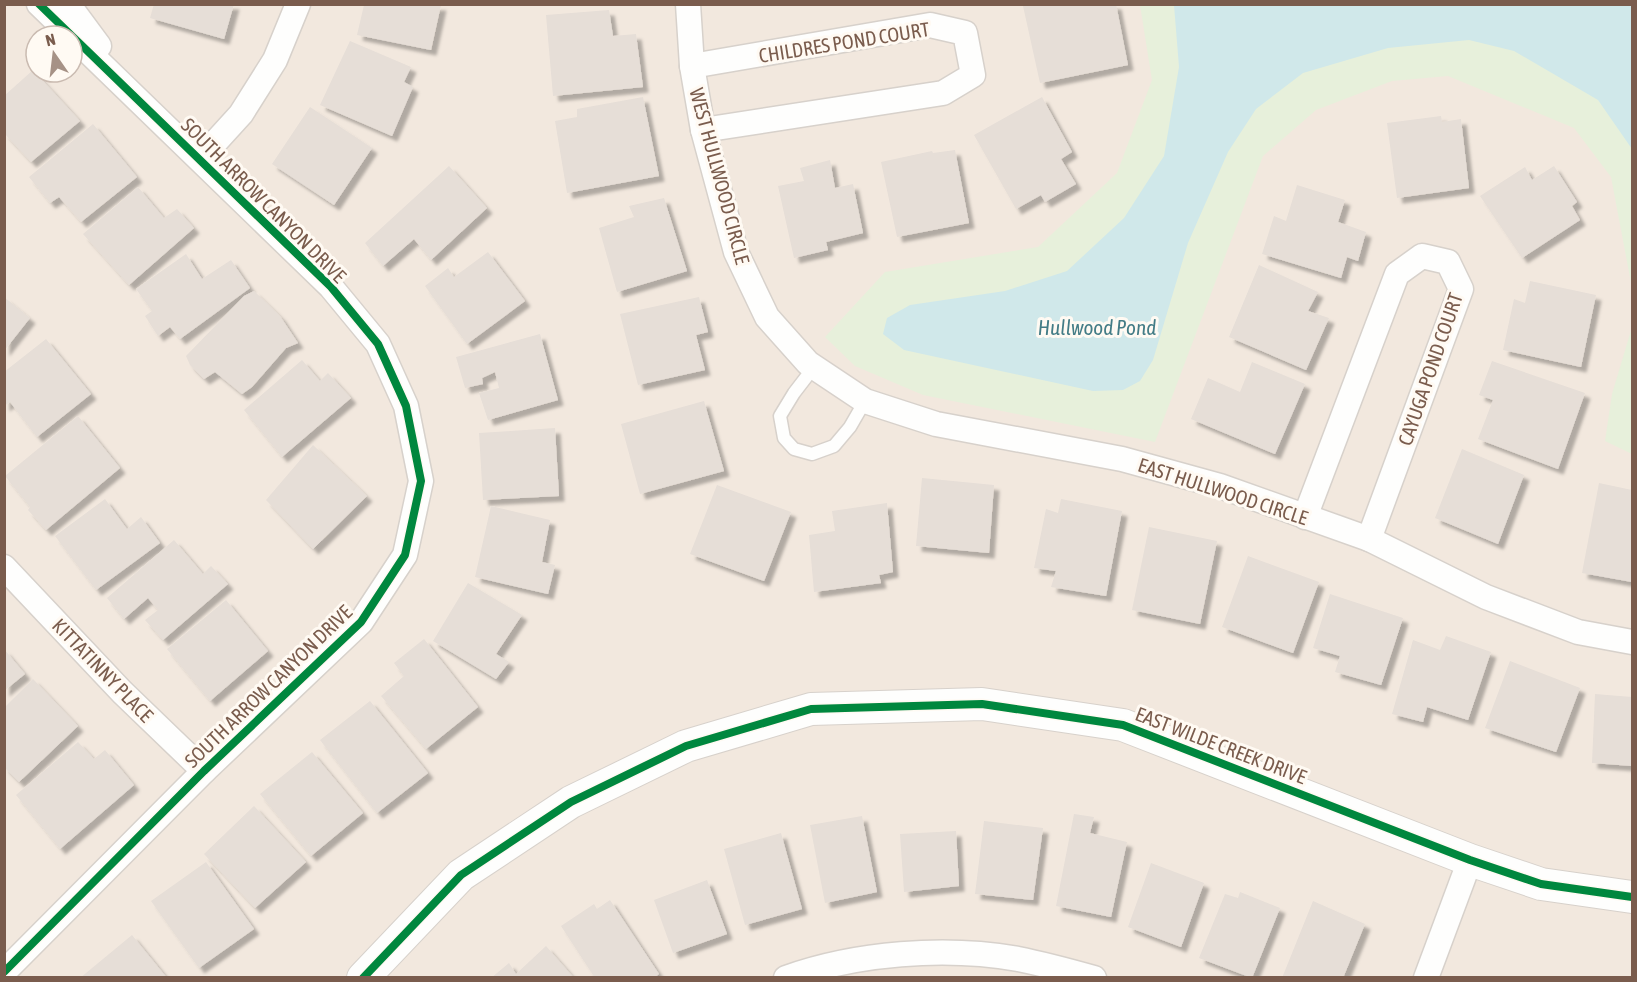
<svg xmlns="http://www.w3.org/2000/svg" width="1637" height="982" viewBox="0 0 1637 982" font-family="'Asap Condensed',sans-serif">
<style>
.residential{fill:#f2e8de;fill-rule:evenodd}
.green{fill:#e7f0db}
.water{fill:#d0e8ea}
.building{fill:#e6ded7;filter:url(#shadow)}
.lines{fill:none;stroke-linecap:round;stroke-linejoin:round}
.service-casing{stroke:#d7d1cb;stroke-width:15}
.minor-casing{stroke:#d7d1cb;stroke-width:27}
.tertiary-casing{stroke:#d7d1cb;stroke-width:34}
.service{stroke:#fefefd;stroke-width:12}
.minor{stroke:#fefefd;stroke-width:24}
.tertiary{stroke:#fefefd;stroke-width:32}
.cycleway-casing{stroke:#fffaf3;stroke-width:11}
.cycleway{stroke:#00873e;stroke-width:8}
.labels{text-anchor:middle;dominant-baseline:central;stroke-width:6;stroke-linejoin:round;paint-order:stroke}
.street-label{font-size:20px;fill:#7a5c4d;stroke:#fffaf3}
.water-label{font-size:21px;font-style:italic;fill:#437c86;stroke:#fffaf3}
</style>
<defs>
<filter id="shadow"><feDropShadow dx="5.5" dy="5.5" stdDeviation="1.5" flood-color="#0004"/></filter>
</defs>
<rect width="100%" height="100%" fill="#f9f5f0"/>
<path class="residential" d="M 5,5 L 1632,5 L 1632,977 L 5,978 ZM 36,36 L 72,36 L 72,72 L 36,72 Z"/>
<g class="green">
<path d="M 1140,5 L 1632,5 L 1632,288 L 1611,177 L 1574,128 L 1448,76 L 1392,81 L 1316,110 L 1263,156 L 1155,442 L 923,395 L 855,366 L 825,337 L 885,272 L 1038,247 L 1117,173 L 1152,80 Z"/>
<path d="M 1632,327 L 1632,454 L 1605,441 L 1612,394 Z"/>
</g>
<path class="water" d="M 1174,5 L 1632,5 L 1632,149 L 1598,100 L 1514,51 L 1469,40 L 1388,48 L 1303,73 L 1256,109 L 1228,152 L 1188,243 L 1153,360 L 1140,381 L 1123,390 L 1093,391 L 904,350 L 883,334 L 887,318 L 910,305 L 1005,291 L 1067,271 L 1124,218 L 1164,156 L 1179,67 Z"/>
<g class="building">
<path d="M 154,4 L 234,4 L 224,39 L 150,18 Z"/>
<path d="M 1031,4 L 1116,4 L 1128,65 L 1040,83 L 1023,6 Z"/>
<path d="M 364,5 L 441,5 L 431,50 L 357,35 Z"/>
<path d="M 609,10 L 613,36 L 636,34 L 643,87 L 553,96 L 546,15 Z"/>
<path d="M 350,41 L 411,67 L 404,82 L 413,87 L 392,136 L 320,105 Z"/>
<path d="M 33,70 L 80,121 L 31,162 L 4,133 L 4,96 Z"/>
<path d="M 643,97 L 659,176 L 567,193 L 555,121 L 577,117 L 577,109 Z"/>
<path d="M 1042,97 L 1072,152 L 1061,159 L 1076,184 L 1045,202 L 1041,195 L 1016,209 L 974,135 Z"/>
<path d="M 310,107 L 372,148 L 334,205 L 272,164 Z"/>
<path d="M 1441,116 L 1442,122 L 1461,119 L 1469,188 L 1397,198 L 1387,123 Z"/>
<path d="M 93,124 L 137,177 L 81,222 L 59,197 L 50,203 L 29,177 Z"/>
<path d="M 955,150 L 969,223 L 897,237 L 881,162 L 932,151 L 933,153 Z"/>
<path d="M 830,160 L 835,188 L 853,184 L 863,233 L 826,242 L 828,250 L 794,258 L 778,186 L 804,181 L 800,168 Z"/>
<path d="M 449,166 L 487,208 L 431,260 L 414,239 L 383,266 L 365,243 Z"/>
<path d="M 1554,166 L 1577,202 L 1572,206 L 1580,220 L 1522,258 L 1480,196 L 1525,167 L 1532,180 Z"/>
<path d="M 1297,185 L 1345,200 L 1338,222 L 1366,232 L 1358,261 L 1347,257 L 1341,278 L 1262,254 L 1274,216 L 1286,221 Z"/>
<path d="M 138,187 L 164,218 L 177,209 L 194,228 L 129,285 L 83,234 Z"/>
<path d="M 664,198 L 687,271 L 617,292 L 599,228 L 634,217 L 629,206 Z"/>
<path d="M 488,252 L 525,301 L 467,344 L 425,286 L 448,268 L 454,277 Z"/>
<path d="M 186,254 L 202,279 L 231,260 L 250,288 L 180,339 L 170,327 L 158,336 L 145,316 L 152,311 L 136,289 Z"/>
<path d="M 1259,265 L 1318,292 L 1308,311 L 1329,318 L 1306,370 L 1229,337 Z"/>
<path d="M 1530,281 L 1596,295 L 1581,367 L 1503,350 L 1514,299 L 1525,303 Z"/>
<path d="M 254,291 L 280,316 L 298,343 L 286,348 L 252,387 L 242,394 L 215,372 L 204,379 L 190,365 L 186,356 L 244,296 Z"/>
<path d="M 4,297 L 30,318 L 4,351 Z"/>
<path d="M 699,297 L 708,332 L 696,335 L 705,370 L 638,385 L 620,314 Z"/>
<path d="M 540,334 L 558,400 L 488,420 L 479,393 L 499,388 L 495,372 L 482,378 L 483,384 L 465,388 L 456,357 Z"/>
<path d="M 46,339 L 91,394 L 37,437 L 10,402 L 4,406 L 4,372 Z"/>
<path d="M 302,360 L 320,381 L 328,373 L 351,398 L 282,457 L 244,410 Z"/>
<path d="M 1492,361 L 1585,393 L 1558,469 L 1478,439 L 1493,400 L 1479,395 Z"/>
<path d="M 1252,362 L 1305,384 L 1275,454 L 1191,419 L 1208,378 L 1240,392 Z"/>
<path d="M 704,401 L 724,471 L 640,494 L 621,424 Z"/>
<path d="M 78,416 L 120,468 L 46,530 L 28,510 L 30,507 L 5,476 Z"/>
<path d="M 555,428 L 559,496 L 483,500 L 479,433 Z"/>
<path d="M 313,445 L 367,496 L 313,549 L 266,500 Z"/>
<path d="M 1462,449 L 1524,475 L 1498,544 L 1435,518 Z"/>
<path d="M 922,478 L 994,485 L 989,553 L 916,546 Z"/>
<path d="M 1599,483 L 1632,490 L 1632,582 L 1582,573 Z"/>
<path d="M 717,485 L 791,512 L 764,581 L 690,554 Z"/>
<path d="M 105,499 L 127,529 L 141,517 L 160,543 L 96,590 L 55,536 Z"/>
<path d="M 1061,499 L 1122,511 L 1106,596 L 1051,587 L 1056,571 L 1034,568 L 1046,509 L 1058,513 Z"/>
<path d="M 887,503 L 893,572 L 879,575 L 881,583 L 814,592 L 809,535 L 835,531 L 832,511 Z"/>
<path d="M 491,506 L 550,520 L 542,562 L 555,565 L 548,594 L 475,577 Z"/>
<path d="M 1149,527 L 1217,541 L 1200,624 L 1132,610 Z"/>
<path d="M 174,540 L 203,574 L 211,566 L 228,584 L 163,640 L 145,620 L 158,610 L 148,598 L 124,619 L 107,598 Z"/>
<path d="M 1248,556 L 1319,582 L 1293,653 L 1222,627 Z"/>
<path d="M 468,583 L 522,615 L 496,654 L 509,662 L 496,679 L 433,641 Z"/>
<path d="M 1330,594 L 1403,618 L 1381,685 L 1335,672 L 1340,656 L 1313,648 Z"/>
<path d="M 226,600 L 268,651 L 210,701 L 167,649 Z"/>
<path d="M 1446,636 L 1491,652 L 1468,720 L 1427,707 L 1423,722 L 1392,714 L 1413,640 L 1440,650 Z"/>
<path d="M 424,639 L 478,707 L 426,749 L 381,696 L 404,676 L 394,663 Z"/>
<path d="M 4,649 L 25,674 L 4,691 Z"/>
<path d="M 1510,661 L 1580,688 L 1556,752 L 1485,728 Z"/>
<path d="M 33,679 L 78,726 L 19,782 L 4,767 L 4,708 Z"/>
<path d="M 1595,694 L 1632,697 L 1632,766 L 1592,763 Z"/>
<path d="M 370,701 L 428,773 L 377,813 L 320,740 Z"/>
<path d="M 78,742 L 94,759 L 105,750 L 134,785 L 60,849 L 16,795 Z"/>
<path d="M 312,752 L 363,813 L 311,856 L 260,794 Z"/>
<path d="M 254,806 L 306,862 L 255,908 L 204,854 Z"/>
<path d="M 1074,814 L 1094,817 L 1090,833 L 1127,842 L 1111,917 L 1056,906 Z"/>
<path d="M 862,816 L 877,892 L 825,903 L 810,825 Z"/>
<path d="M 984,821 L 1043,828 L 1033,900 L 975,894 Z"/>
<path d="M 956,831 L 959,886 L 904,892 L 900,834 Z"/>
<path d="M 781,833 L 802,909 L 745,925 L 724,849 Z"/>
<path d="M 206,862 L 254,929 L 199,968 L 151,901 Z"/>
<path d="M 1151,863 L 1204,883 L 1181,947 L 1128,927 Z"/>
<path d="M 707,880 L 727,934 L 673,953 L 654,900 Z"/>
<path d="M 1240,892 L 1280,908 L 1252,978 L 1199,958 L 1225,894 L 1238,898 Z"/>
<path d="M 610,900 L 659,974 L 654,978 L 595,978 L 561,926 L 594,904 L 597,909 Z"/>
<path d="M 1313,901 L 1365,924 L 1343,978 L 1282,978 Z"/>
<path d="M 132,935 L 167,978 L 80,978 Z"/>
<path d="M 546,946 L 574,978 L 491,978 L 509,963 L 516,974 Z"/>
</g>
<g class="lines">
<defs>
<path id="service" d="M 814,367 L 794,393 L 780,416 L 784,438 L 794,449 L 812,454 L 834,446 L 850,427 L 865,401"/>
<g id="minor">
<path d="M 68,4 L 99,46"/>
<path d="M 688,4 L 692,66 L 703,130 L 736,252 L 767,317 L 808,363 L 865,401 L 936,424 L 1122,459 L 1220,486 L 1369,539 L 1486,597 L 1578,632 L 1632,642"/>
<path d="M 692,66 L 930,25 L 965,33 L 973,75 L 943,93 L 703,130"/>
<path d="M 200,159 L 241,114 L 275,60 L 298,4"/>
<path d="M 1305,517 L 1397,274 L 1422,256 L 1448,262 L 1461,289 L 1369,539"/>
<path d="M 4,567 L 122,692 L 204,771"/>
<path d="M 4,972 L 204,771 L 361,622 L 405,555 L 421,481 L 406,406 L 378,344 L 331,287 L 39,4"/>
<path d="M 786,978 C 856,953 945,946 1018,959 C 1043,964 1069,971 1094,978"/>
<path d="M 1426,978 L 1470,860"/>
</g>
<path id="tertiary" d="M 363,978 L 461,875 L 571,802 L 686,746 L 811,709 L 982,704 L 1123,725 L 1470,860 L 1541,884 L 1632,897"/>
</defs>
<use href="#service" class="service-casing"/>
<use href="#minor" class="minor-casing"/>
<use href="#tertiary" class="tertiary-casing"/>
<use href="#service" class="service"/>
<use href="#minor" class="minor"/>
<use href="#tertiary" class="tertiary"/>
<defs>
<g id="cycleway">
<path d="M 4,972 L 204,771 L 361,622 L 405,555 L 421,481 L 406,406 L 378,344 L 331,287 L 39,4"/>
<path d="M 363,978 L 461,875 L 571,802 L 686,746 L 811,709 L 982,704 L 1123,725 L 1470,860 L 1541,884 L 1632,897"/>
</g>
</defs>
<use href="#cycleway" class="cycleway-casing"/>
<use href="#cycleway" class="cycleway"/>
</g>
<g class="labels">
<g class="street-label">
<text transform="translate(844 42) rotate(-9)">CHILDRES POND COURT</text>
<text transform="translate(720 176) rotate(75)">WEST HULLWOOD CIRCLE</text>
<text transform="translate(264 200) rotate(45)">SOUTH ARROW CANYON DRIVE</text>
<text transform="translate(1430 369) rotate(-71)">CAYUGA POND COURT</text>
<text transform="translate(1223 491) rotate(18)">EAST HULLWOOD CIRCLE</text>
<text transform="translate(103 670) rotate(46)">KITTATINNY PLACE</text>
<text transform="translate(268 686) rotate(-44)">SOUTH ARROW CANYON DRIVE</text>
<text transform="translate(1221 745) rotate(21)">EAST WILDE CREEK DRIVE</text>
</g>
<g class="water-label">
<text x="1097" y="327">Hullwood Pond</text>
</g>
</g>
<rect width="1637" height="982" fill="none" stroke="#7a5c4d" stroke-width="12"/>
<g transform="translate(54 54) rotate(346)"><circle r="28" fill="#fffaf3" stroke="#cabbb1" stroke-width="1.5"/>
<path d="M0-4.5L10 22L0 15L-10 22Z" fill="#a69286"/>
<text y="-9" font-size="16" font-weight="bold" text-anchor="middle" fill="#7a5c4d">N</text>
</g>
</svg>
